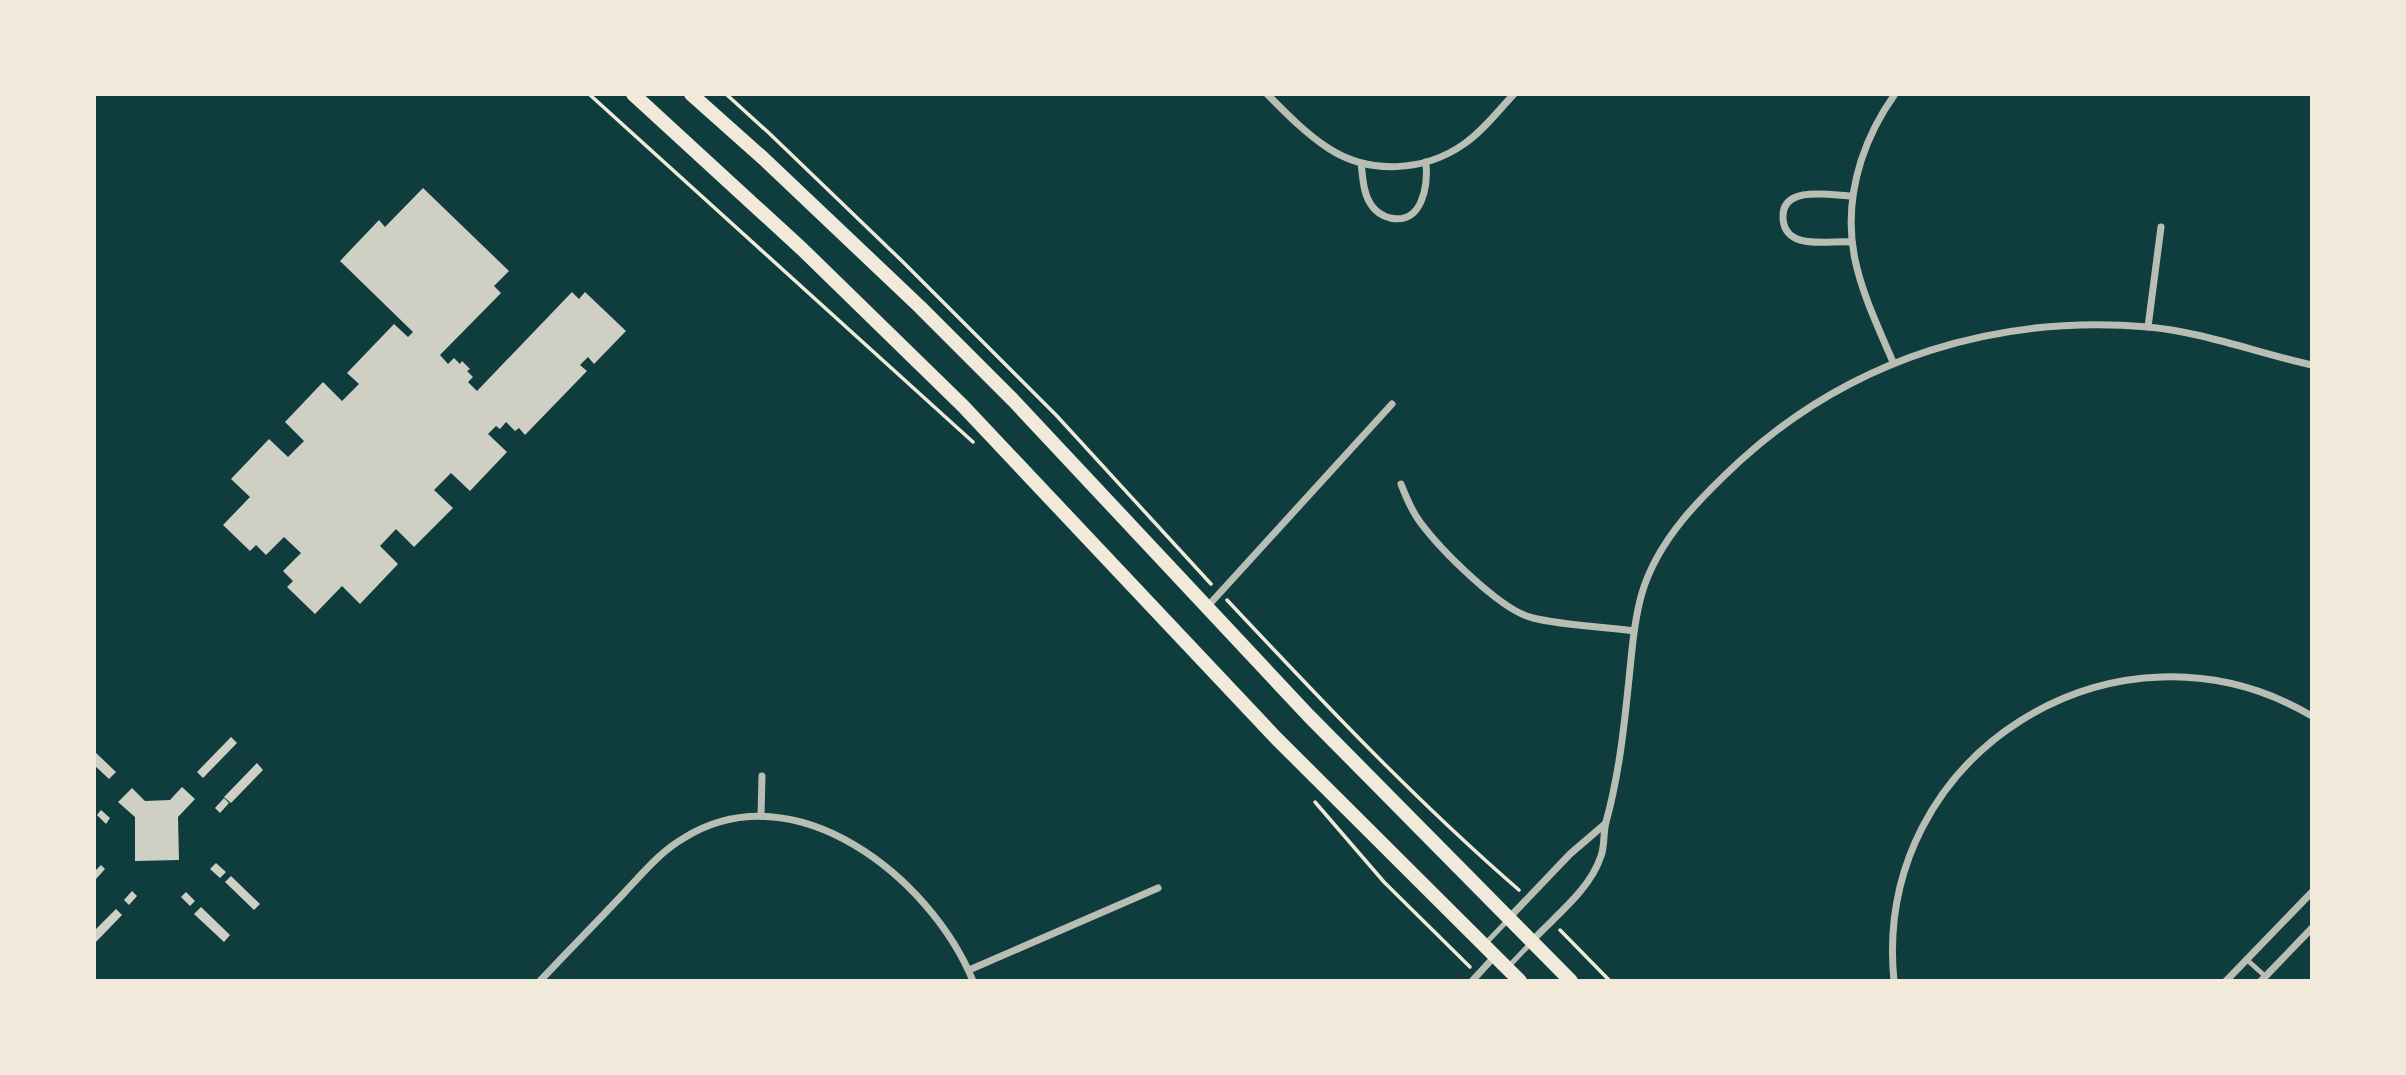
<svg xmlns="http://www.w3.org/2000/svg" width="2406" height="1075" viewBox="0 0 2406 1075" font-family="'Libre Baskerville',serif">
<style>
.building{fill:#cfcfc3}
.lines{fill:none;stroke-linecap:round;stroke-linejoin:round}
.path{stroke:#f1e9da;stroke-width:3.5}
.service{stroke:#b8beb3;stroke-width:5}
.minor{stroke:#b8beb3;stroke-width:7}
.secondary{stroke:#f1e9da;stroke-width:14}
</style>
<rect width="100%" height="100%" fill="#0f3d3e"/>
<g class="building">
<path d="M 423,188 L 509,271 L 494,286 L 501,293 L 440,355 L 448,364 L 454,358 L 460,364 L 462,361 L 470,369 L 467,371 L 473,377 L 468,382 L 477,391 L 572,292 L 579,299 L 585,292 L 626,331 L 594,364 L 588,357 L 580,365 L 587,371 L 525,435 L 519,428 L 515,431 L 506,422 L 500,429 L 496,426 L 488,434 L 507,452 L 470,491 L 451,473 L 434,490 L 453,508 L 414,547 L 396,529 L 380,546 L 398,564 L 360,604 L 342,586 L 315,614 L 287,587 L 293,581 L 283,571 L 301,553 L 284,537 L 266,555 L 256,545 L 250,551 L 223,525 L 250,497 L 231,479 L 269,439 L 288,457 L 304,441 L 285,422 L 323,382 L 342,401 L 359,384 L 347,373 L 394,324 L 408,337 L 413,332 L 340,261 L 379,220 L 385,227 Z"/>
<path d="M 231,737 L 237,743 L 203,778 L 197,772 Z"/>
<path d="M 94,751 L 116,772 L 109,779 L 94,765 Z"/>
<path d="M 257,763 L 263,770 L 231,803 L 224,797 Z"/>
<path d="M 182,787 L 195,799 L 178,817 L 179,860 L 135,861 L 135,817 L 118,802 L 132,788 L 145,801 L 170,800 Z"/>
<path d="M 224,798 L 229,803 L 220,813 L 215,808 Z"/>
<path d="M 101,810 L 110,818 L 106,824 L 97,815 Z"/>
<path d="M 216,863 L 226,872 L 220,878 L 210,869 Z"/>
<path d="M 101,865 L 105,869 L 96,879 L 94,872 Z"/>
<path d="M 231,876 L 260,904 L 254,910 L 225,882 Z"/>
<path d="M 132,891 L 137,896 L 129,905 L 124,900 Z"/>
<path d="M 186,892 L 195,901 L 190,906 L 181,897 Z"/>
<path d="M 201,907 L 230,935 L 224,942 L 194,914 Z"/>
<path d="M 116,909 L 122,915 L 94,944 L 94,931 Z"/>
</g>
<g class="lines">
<g class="path">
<path d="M 589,94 L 973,442"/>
<path d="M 726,94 L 770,134 L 903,262 L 1056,415 L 1211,584"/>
<path d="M 1227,600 C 1321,700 1415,800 1519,890"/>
<path d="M 1315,802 L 1384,882 L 1470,967"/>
<path d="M 1560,930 L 1610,981"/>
</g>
<g class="service">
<path d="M 1485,944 L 1507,921"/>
<path d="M 2246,959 L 2265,976"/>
<path d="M 1509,966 L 1531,943"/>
</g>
<g class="minor">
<path d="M 1267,94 C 1286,113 1305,133 1328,148 C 1369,175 1424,172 1464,144 C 1483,131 1498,111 1514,94"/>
<path d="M 1361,163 C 1363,178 1363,194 1372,206 C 1376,212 1383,216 1390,218 C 1423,225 1428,185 1426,162"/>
<path d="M 1851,242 C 1835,241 1811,245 1797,239 C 1788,235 1783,227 1783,217 C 1782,185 1831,195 1851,196"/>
<path d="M 2148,327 L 2161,227"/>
<path d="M 1893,362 C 1862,290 1836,240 1861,161 C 1869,136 1880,115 1895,94"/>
<path d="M 1401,484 C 1406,497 1411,510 1420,522 C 1440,549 1501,611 1533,618 C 1566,626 1601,626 1634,631"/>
<path d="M 1207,607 L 1392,404"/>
<path d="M 761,816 L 762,776"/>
<path d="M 1509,918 L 1570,854 L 1605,824"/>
<path d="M 1532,941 C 1555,916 1590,890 1601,856 C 1605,845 1603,833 1606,822 C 1619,775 1624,728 1629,679 C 1632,650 1634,621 1642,593 C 1658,539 1701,497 1741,460 C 1854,358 1997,314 2148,327 C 2203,332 2258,353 2312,365"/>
<path d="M 969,970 L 1158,888"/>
<path d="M 540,981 C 568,951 597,922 625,892 C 643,873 661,851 684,838 C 795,769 931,878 973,981"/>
<path d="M 1472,981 L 1495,956"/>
<path d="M 1894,981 C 1871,754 2117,601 2312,716"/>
<path d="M 2226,981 L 2312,892"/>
<path d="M 2261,981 L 2312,928"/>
</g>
<g class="secondary">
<path d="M 633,94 L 802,249 L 963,406 L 1276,738 L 1520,981"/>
<path d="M 691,94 L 764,159 L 920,307 L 1013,400 L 1308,715 L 1571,981"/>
</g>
</g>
<rect width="2406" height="1075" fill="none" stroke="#f1e9da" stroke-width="192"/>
</svg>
